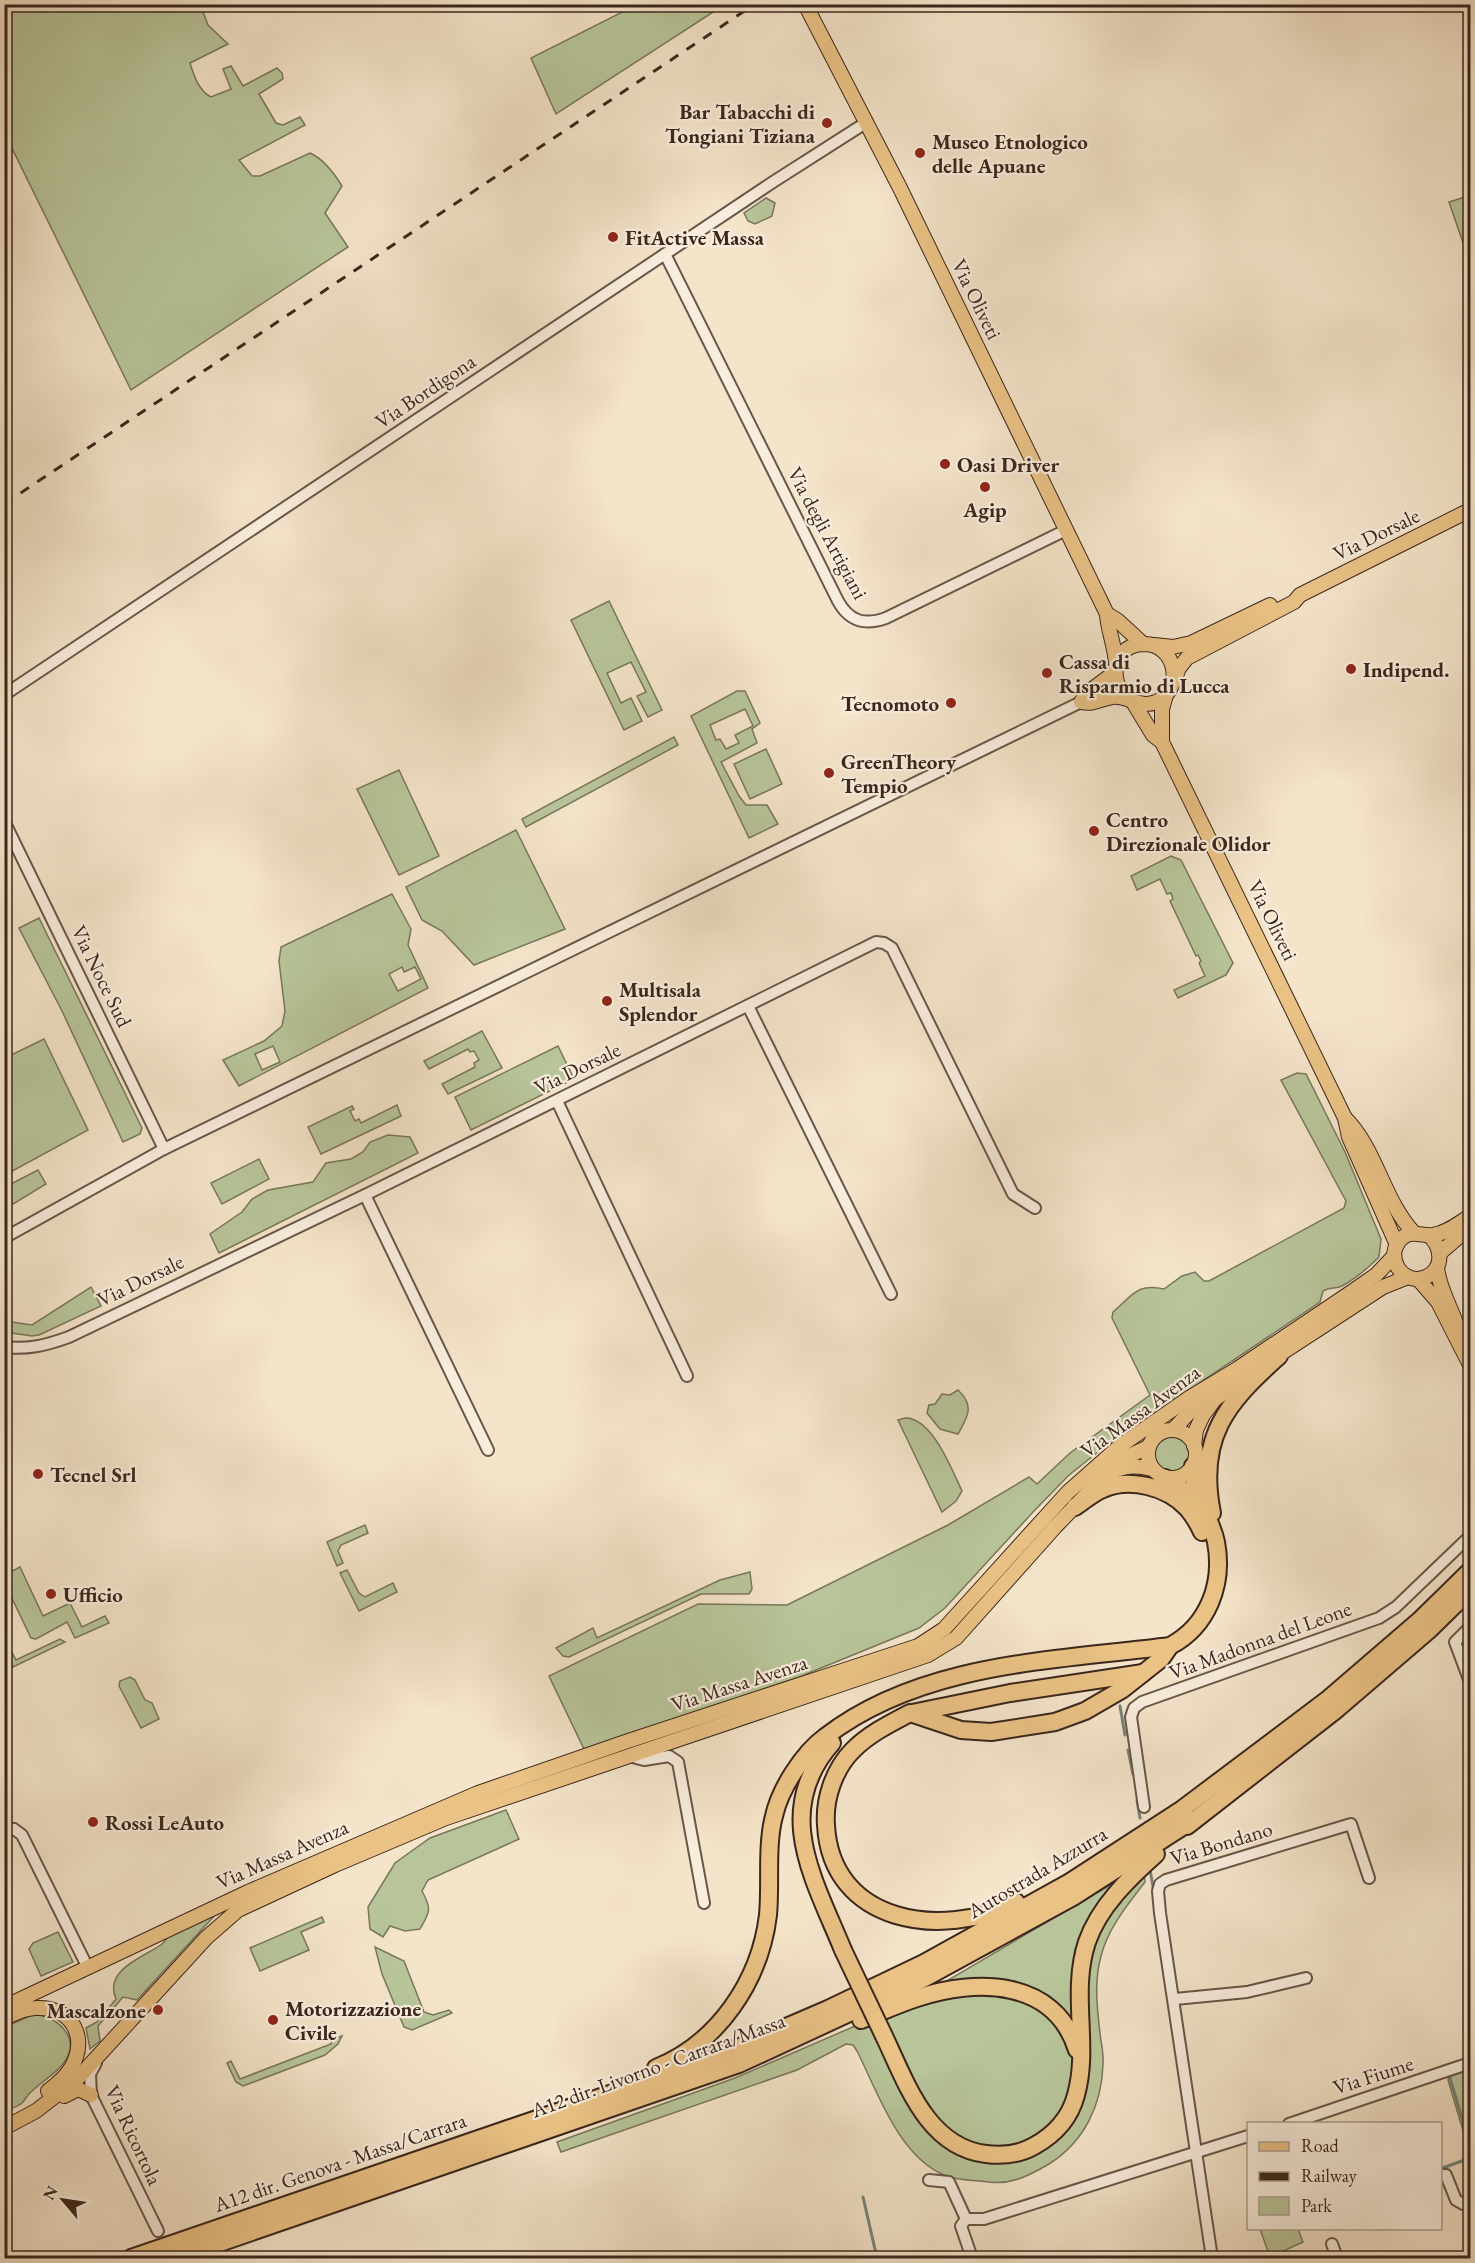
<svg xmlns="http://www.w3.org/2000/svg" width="1475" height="2263" viewBox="0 0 1475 2263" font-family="'EB Garamond',serif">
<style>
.green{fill:#b8c59a;stroke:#79765b;stroke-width:1.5;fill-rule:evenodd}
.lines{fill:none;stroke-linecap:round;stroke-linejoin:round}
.stream{stroke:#758279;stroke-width:3}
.minor-casing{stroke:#685648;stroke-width:14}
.major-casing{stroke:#3a261c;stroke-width:16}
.highway-casing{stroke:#3a261c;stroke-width:20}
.minor{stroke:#f8eddd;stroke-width:10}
.major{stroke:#eac285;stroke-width:14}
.highway{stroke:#eac285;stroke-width:16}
.rail{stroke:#3a261c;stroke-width:3;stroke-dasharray:10 10;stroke-linecap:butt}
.highway-bridge-casing{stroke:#3a261c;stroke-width:20;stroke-linecap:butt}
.highway-bridge{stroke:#eac285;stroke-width:16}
.poi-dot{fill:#8f2418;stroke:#f8eddd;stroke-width:2}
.labels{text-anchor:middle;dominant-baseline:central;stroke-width:4.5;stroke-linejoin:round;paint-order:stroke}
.poi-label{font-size:21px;font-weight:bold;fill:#3a261c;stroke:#f8eddd;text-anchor:start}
.street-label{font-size:21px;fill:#3a261c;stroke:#f8eddd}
</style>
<rect width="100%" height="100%" fill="#f4e4ca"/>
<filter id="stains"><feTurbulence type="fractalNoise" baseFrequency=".00333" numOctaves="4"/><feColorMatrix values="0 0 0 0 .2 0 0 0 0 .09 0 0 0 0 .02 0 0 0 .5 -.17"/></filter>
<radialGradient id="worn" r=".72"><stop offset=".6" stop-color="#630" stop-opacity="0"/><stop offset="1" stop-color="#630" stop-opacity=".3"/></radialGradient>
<g class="green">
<path d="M 5,4 L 220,5 L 206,7 L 203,12 L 208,25 L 228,44 L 190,63 C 194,76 199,91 211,97 L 231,89 L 223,69 L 231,66 L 243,86 L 277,68 L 282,73 L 283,79 L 259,94 L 276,123 L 283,125 L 300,117 L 305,125 L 239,160 L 252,176 L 260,176 L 310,153 C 324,159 334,173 342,186 L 325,213 L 348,247 L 131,390 L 5,134 Z"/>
<path d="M 638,4 L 724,5 L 556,114 L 531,58 Z"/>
<path d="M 1470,191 L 1470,263 L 1449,202 L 1462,198 Z"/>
<path d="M 766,198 L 775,203 L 772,216 L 755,224 L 748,221 L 744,213 Z"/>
<path d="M 609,601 L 662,710 L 648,717 L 637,696 L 646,692 L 631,662 L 607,673 L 621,703 L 631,698 L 642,721 L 624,730 L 571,620 Z"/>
<path d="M 737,691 L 745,691 L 760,723 L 752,729 L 757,743 L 721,762 L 739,796 L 746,805 L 767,805 L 778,824 L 749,838 L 691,716 ZM 745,709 L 753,726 L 735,735 L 739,743 L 726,749 L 720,739 L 716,740 L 710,725 Z"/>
<path d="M 674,737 L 678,745 L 526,827 L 522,819 Z"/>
<path d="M 766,749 L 782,784 L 750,799 L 734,764 Z"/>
<path d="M 399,770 L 439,856 L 399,875 L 357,789 Z"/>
<path d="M 516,830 L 565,929 L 474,965 L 442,931 L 422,920 L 406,887 Z"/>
<path d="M 1171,856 L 1181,860 L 1233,963 L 1226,975 L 1178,998 L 1174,990 L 1205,976 L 1199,963 L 1201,961 L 1198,955 L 1196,956 L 1170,901 L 1173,899 L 1171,893 L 1167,894 L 1160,879 L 1137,890 L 1131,876 Z"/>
<path d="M 392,894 L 411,929 L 408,945 L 428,988 L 239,1086 L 223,1060 L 264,1041 L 282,1026 L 285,1011 L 279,961 L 281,947 ZM 402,967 L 404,972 L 415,967 L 421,979 L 398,991 L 389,974 ZM 273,1046 L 280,1062 L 262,1070 L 255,1054 Z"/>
<path d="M 39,918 L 142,1128 L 140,1134 L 123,1142 L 62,1011 L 19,928 Z"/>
<path d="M 482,1031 L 502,1068 L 448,1094 L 442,1084 L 475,1067 L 474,1063 L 479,1060 L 474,1051 L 470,1052 L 468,1049 L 429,1069 L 424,1061 Z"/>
<path d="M 44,1039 L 88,1130 L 5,1175 L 5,1058 Z"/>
<path d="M 558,1046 L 574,1079 L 471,1130 L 455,1097 Z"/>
<path d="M 1297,1073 L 1306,1074 L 1345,1152 L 1381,1239 L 1379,1257 C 1368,1268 1355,1279 1342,1286 C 1336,1289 1330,1287 1323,1291 L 1320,1302 L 1104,1447 L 1068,1476 L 1034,1511 L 945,1608 L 919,1628 L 799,1677 L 584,1749 L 549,1676 L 698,1604 L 787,1605 L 948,1525 L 1029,1477 L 1037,1484 L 1070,1453 L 1150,1395 L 1112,1318 L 1113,1312 C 1133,1295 1137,1283 1164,1289 L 1182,1276 L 1195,1272 L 1204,1281 L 1209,1281 L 1344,1208 L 1346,1201 L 1281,1080 Z"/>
<path d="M 397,1105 L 401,1116 L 321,1154 L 308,1127 L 352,1106 L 354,1109 L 350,1111 L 355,1121 L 359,1119 L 361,1123 Z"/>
<path d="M 388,1135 L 410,1137 L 418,1153 L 219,1253 L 210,1234 L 242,1212 L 252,1199 L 268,1190 L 313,1182 L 326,1163 L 351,1159 L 363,1152 L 370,1142 Z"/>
<path d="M 259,1159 L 269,1179 L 222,1204 L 211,1183 Z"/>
<path d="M 38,1170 L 46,1184 L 5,1209 L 5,1187 Z"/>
<path d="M 91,1287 L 101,1306 L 39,1335 L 32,1336 L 5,1332 L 5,1321 L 32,1325 Z"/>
<path d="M 958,1390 C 975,1406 968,1416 958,1434 L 940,1429 L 927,1413 L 929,1405 L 935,1404 L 942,1394 L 950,1395 Z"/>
<path d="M 905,1418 C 932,1417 952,1470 962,1491 L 956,1501 L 942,1512 L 898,1420 Z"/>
<circle cx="1172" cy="1455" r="18"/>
<path d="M 365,1525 L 368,1533 L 341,1545 L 338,1551 L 343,1563 L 337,1566 L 327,1542 Z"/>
<path d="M 20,1567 L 43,1616 L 70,1603 L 82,1627 L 105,1616 L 109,1623 L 75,1638 L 67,1622 L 36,1639 L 31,1638 L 7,1588 L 5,1589 L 5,1575 Z"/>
<path d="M 347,1570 L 359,1593 L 365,1597 L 393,1583 L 397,1592 L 359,1611 L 340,1573 Z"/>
<path d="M 750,1572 L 752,1589 L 749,1594 L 701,1594 L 569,1657 L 563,1656 L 556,1648 L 593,1628 L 597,1638 L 720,1580 Z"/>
<path d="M 4,1637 L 16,1660 L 60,1639 L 65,1642 L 13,1667 L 5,1649 Z"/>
<path d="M 130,1677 L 135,1680 L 145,1700 L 152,1703 L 159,1719 L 141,1728 L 119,1686 L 120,1681 Z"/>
<path d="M 506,1810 L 519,1839 L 428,1880 L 422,1891 C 432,1909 430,1912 420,1929 L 405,1931 L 390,1926 L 383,1937 L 370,1929 L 368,1907 L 395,1863 L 430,1838 Z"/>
<path d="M 1144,1870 L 1145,1882 C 1128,1904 1108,1928 1101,1956 C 1094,1982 1097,2007 1100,2033 C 1101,2043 1104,2054 1103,2064 C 1102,2105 1084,2142 1049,2164 C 1030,2175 1012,2185 989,2182 C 976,2180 957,2181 944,2175 C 899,2156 878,2093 857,2051 L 853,2045 L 846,2044 L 797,2070 L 561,2152 L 557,2142 L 735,2078 L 869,2020 L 916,2115 L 987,2161 L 1072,2121 L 1083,1986 L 1099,1928 Z"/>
<path d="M 1117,1881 L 1097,1913 L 1076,2029 L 1049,2000 L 943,1983 Z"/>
<path d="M 216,1914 L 137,2000 L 123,1997 L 98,2026 L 100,2041 L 90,2049 L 86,2028 L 97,2022 L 116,1999 C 103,1969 145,1957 162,1944 C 166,1941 168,1936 170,1932 Z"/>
<path d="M 322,1917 L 324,1922 L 301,1932 L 309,1950 L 260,1971 L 250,1948 Z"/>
<path d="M 58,1932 L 73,1962 L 41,1976 L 29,1949 L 33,1943 Z"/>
<path d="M 375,1947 L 404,1961 L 424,2012 L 433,2015 L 449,2010 L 452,2013 L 412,2030 L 404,2027 L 382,1974 Z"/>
<path d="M 953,1993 L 1010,1993 L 1060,2023 L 1074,2057 L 1074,2082 L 1062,2115 L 1037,2140 L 998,2151 L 963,2143 L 925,2107 L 882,2017 Z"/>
<path d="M 34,2014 C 60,2018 82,2039 63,2064 C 54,2075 41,2082 31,2092 C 27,2095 25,2100 22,2103 C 17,2107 10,2109 5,2111 L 5,2027 Z"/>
<path d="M 342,2036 L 338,2044 L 325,2055 L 243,2086 L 236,2082 L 227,2063 L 231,2061 L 240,2079 L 331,2044 L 332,2040 Z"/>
<path d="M 1470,2066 L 1470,2154 L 1448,2080 L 1450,2073 Z"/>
<path d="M 1260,2229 L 1298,2229 L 1303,2242 L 1270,2257 Z"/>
</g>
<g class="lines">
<g class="stream">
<path d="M 1120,1706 L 1125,1735"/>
<path d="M 1128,1750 L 1133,1774"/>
<path d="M 1137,1800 L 1140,1818"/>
<path d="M 1150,1870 L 1154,1892"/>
<path d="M 1470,2069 L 1451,2075 L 1450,2078 L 1470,2146"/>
<path d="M 1440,2169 L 1470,2158"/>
<path d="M 863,2197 L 877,2258"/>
</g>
<defs>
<g id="minor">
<path d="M 665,254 L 838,601 C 849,621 864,626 886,618 L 1066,530"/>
<path d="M 4,695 L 773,182 L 867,122"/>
<path d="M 4,821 L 164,1149"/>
<path d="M 748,1006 L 891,1294"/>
<path d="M 557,1101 L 687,1376"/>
<path d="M 365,1195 L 488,1450"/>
<path d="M 4,1238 L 164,1149 L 1081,702"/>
<path d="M 4,1347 C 28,1350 47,1345 69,1337 L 365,1195 L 876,942 L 884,943 L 892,948 L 1013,1194 L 1035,1208"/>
<path d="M 1470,1627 L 1455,1642 L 1470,1682"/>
<path d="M 629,1756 L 644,1760 L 669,1756 L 678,1762 L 704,1903"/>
<path d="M 1144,1807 L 1131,1717 L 1134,1708 L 1142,1702 L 1379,1618 L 1396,1607 L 1470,1536"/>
<path d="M 4,1828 L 14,1829 L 22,1835 L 87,1966"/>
<path d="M 1175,1999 L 1247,1992 L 1306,1978"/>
<path d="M 96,2063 L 90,2074 L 91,2095 L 158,2231"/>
<path d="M 1289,2124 L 1470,2063"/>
<path d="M 1440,2175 L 1446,2175 L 1456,2200 L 1463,2204 L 1470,2201"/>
<path d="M 929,2180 L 949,2182 L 966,2219 L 984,2219 L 1248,2136"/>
<path d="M 966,2219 L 961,2226 L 972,2258"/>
<path d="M 1332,2244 L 1337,2258"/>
<path d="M 1212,2258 L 1160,1913 L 1158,1891 L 1160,1884 L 1166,1880 L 1351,1824 L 1369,1878"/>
</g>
<g id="major">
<path d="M 805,4 L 900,188 L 1107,614 C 1108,631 1115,646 1116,664"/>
<path d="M 1107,614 L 1117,620 L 1143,644"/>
<path d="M 1154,645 L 1173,647 L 1191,643 L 1270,605"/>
<path d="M 1114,673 L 1087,693 L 1081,702 C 1094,705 1100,699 1112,697 C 1128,695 1139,709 1156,702 C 1185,689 1176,644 1144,644 C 1113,645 1108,678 1126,698"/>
<path d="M 1174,681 L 1179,668 L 1187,658 L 1294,602 L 1300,595 L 1470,510"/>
<path d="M 1133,702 L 1153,735 L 1162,742 L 1345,1118 L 1349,1137 L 1397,1245"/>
<path d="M 1162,742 L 1162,709 L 1166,695"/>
<path d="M 1345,1118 C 1377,1150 1383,1200 1414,1233"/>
<path d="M 1428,1235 C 1442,1246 1445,1268 1426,1277 C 1402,1287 1383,1255 1402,1238 C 1413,1229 1422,1237 1433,1235 C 1447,1233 1459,1223 1470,1216"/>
<path d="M 1440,1253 L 1470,1227"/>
<path d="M 1437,1267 C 1439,1291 1455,1313 1460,1336"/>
<path d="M 1418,1279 L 1438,1302 L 1470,1365"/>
<circle cx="1172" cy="1454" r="24"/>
<path d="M 1173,1430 L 1209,1391"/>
<path d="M 1194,1446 L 1196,1430 L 1203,1415 L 1215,1399 L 1248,1375 L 1383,1287 L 1408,1277"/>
<path d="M 1108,1461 L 1131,1455 L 1148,1447"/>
<path d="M 4,2007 L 248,1892 L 478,1793 L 628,1741 L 918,1646 L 944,1629 L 1068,1492 L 1120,1446 L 1189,1398 L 1237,1369 L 1353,1291 L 1376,1275 L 1394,1256"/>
<path d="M 4,2018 C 14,2014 24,2008 36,2008 C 72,2006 89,2038 71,2068 C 66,2077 56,2085 48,2091"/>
<path d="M 64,2096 L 78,2089 L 91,2095"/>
<path d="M 4,2128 L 36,2111 L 77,2079 L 206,1938 L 238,1910 L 335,1865 L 446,1818 L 928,1655 L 956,1638 L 1055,1527 L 1103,1477 C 1119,1466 1134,1464 1152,1469"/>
</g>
<g id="highway">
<path d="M 1165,1478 L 1180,1488 L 1194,1506"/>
<path d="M 1075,1507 C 1084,1501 1093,1493 1103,1489 C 1130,1477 1167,1487 1187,1508 C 1193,1515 1198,1523 1202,1532"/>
<path d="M 1212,1513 C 1197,1438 1226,1403 1279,1356"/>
<path d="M 912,1713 L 1010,1693 L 1143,1673"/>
<path d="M 832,1743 C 772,1811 814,1879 843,1950"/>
<path d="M 1187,1826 L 1336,1710 L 1428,1631 L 1470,1590"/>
<path d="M 1016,1902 C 943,1940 831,1924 826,1825 C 824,1799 834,1769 853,1750 C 869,1734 889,1724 910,1713 L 961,1730 L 991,1732 L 1055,1722 L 1085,1711 L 1123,1689 L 1161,1659 L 1170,1646"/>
<path d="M 861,2020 C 879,2013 898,2004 917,1998 C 976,1978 1055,1979 1077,2050"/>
<path d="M 884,2036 C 906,2082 927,2147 986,2154 C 1002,2156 1020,2154 1034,2146 C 1054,2135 1070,2118 1076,2095 C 1090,2045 1070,1993 1087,1942 C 1099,1907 1129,1878 1156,1854"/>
<path d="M 656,2068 C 718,2043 760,1981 768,1915 C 771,1884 766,1846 774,1816 C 780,1789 803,1753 825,1737 C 922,1662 1054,1661 1170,1646 C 1208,1626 1224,1584 1216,1542 C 1210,1514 1192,1496 1193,1466"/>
<path d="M 131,2258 L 712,2059 L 828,2009 L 924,1963 L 1070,1882 L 1181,1810 L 1327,1700 L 1421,1619 L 1470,1571"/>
<path d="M 176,2258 L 739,2064 L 925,1978 L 1073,1897 L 1193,1820"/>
</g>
</defs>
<use href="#minor" class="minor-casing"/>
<use href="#major" class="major-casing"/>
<use href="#highway" class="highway-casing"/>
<use href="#minor" class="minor"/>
<use href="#major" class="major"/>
<use href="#highway" class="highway"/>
<path class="rail" d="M 4,504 L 755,4"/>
<defs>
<path id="highway-bridge" d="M 843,1950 L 884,2036"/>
</defs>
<use href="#highway-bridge" class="highway-bridge-casing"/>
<use href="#highway-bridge" class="highway-bridge"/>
</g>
<g class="poi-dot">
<circle cx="827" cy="123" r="6"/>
<circle cx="920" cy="153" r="6"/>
<circle cx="613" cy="237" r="6"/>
<circle cx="945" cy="464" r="6"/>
<circle cx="985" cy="487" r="6"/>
<circle cx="1351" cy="669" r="6"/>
<circle cx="1047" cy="673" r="6"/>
<circle cx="951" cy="703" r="6"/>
<circle cx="829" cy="773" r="6"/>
<circle cx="1094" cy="831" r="6"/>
<circle cx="607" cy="1001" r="6"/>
<circle cx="38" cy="1474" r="6"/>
<circle cx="51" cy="1594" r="6"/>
<circle cx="93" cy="1822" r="6"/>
<circle cx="158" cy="2010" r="6"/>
<circle cx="273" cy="2020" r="6"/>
</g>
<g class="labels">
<g class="poi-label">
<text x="815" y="111" text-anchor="end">Bar Tabacchi di<tspan x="815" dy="24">Tongiani Tiziana</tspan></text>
<text x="932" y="141">Museo Etnologico<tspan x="932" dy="24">delle Apuane</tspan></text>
<text x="625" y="237">FitActive Massa</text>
<text x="957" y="464">Oasi Driver</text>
<text x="985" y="509" text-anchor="middle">Agip</text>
<text x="1059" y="661">Cassa di<tspan x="1059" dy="24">Risparmio di Lucca</tspan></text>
<text x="1363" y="669">Indipend.</text>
<text x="939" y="703" text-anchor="end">Tecnomoto</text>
<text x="841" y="761">GreenTheory<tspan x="841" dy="24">Tempio</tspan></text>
<text x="1106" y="819">Centro<tspan x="1106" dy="24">Direzionale Olidor</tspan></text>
<text x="619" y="989">Multisala<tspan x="619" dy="24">Splendor</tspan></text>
<text x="50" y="1474">Tecnel Srl</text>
<text x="63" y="1594">Ufficio</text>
<text x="105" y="1822">Rossi LeAuto</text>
<text x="285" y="2008">Motorizzazione<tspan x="285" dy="24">Civile</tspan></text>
<text x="146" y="2010" text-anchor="end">Mascalzone</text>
</g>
<g class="street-label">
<text transform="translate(977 299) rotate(64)">Via Oliveti</text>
<text transform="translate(425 391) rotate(-34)">Via Bordigona</text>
<text transform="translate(828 533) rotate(62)">Via degli Artigiani</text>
<text transform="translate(1376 534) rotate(-26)">Via Dorsale</text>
<text transform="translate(1273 920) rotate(64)">Via Oliveti</text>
<text transform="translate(102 976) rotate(64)">Via Noce Sud</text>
<text transform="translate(577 1068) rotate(-26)">Via Dorsale</text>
<text transform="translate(140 1280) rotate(-26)">Via Dorsale</text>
<text transform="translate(1140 1411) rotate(-36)">Via Massa Avenza</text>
<text transform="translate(1260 1640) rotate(-20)">Via Madonna del Leone</text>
<text transform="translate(739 1683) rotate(-18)">Via Massa Avenza</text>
<text transform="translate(1221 1843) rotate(-17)">Via Bondano</text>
<text transform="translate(282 1854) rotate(-24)">Via Massa Avenza</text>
<text transform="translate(1037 1872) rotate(-31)">Autostrada Azzurra</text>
<text transform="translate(658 2065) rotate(-20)">A12 dir. Livorno - Carrara/Massa</text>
<text transform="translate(1373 2075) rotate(-18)">Via Fiume</text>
<text transform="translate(134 2135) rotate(65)">Via Ricortola</text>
<text transform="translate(340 2162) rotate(-19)">A12 dir. Genova - Massa/Carrara</text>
</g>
</g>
<rect width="1475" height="2263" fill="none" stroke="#f4e4ca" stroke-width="24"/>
<rect x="6" y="6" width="1463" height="2251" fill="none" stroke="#3a261c" stroke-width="3"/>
<rect x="12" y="12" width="1451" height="2239" fill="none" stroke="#3a261c" stroke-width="1.5"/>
<rect x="1247" y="2122" width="195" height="108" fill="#f8eddd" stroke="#ac9d90" stroke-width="1.5"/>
<rect x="1259" y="2142" width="30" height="9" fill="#eac285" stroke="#ac9d90" stroke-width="1.5"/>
<text x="1301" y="2152" font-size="18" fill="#3a261c">Road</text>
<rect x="1259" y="2172" width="30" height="9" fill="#3a261c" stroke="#ac9d90" stroke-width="1.5"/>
<text x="1301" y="2182" font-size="18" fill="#3a261c">Railway</text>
<rect x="1259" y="2197" width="30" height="18" fill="#b8c59a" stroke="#ac9d90" stroke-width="1.5"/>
<text x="1301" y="2212" font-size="18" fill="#3a261c">Park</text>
<g transform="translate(63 2200) rotate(299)" stroke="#f8eddd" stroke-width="4.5" paint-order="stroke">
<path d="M0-4.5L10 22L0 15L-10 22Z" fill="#3a261c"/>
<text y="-9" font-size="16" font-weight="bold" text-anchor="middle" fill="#3a261c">N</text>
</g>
<rect width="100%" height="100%" filter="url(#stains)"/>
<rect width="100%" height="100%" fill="url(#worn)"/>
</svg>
